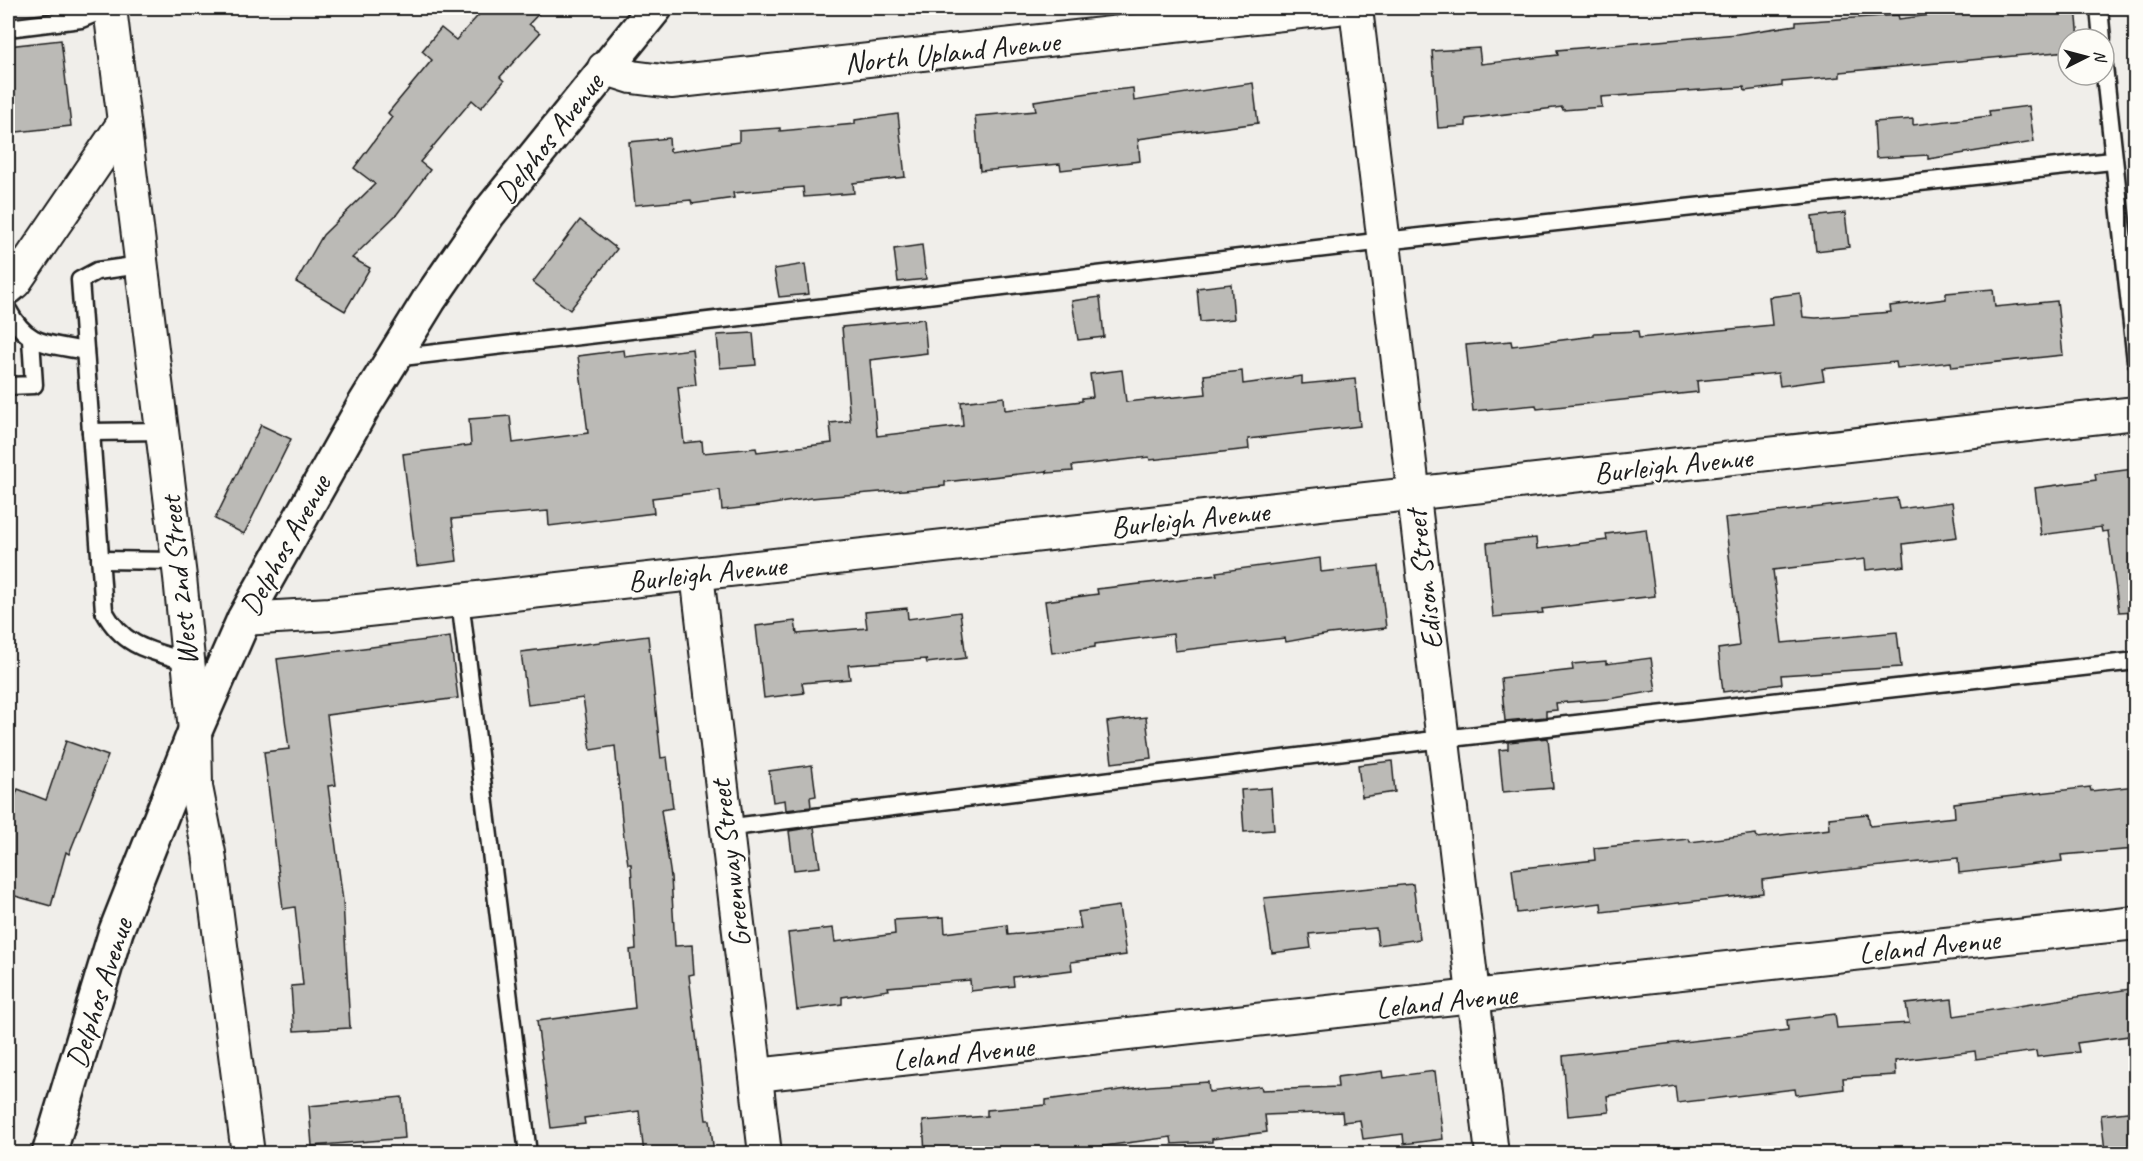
<svg xmlns="http://www.w3.org/2000/svg" width="2143" height="1161" viewBox="0 0 2143 1161" font-family="Caveat,sans-serif">
<style>
.building{fill:#bbbab6;stroke:#1c1c1c;stroke-width:1.5}
.lines{fill:none;stroke-linecap:round;stroke-linejoin:round}
.lane-casing{stroke:#1c1c1c;stroke-width:21}
.street-casing{stroke:#1c1c1c;stroke-width:36}
.secondary-casing{stroke:#1c1c1c;stroke-width:38}
.lane{stroke:#fdfcf7;stroke-width:16}
.street{stroke:#fdfcf7;stroke-width:32}
.secondary{stroke:#fdfcf7;stroke-width:33}
.labels{text-anchor:middle;dominant-baseline:central;stroke-width:4.5;stroke-linejoin:round;paint-order:stroke}
.street-label{font-size:30px;fill:#1c1c1c;stroke:#fdfcf7}
</style>
<rect width="100%" height="100%" fill="#f0eeea"/>
<filter id="ink" filterUnits="userSpaceOnUse"><feTurbulence type="fractalNoise" baseFrequency=".0167" numOctaves="2"/><feDisplacementMap in="SourceGraphic" scale="12" xChannelSelector="R" yChannelSelector="G"/><feConvolveMatrix kernelMatrix="1 2 1 2 8 2 1 2 1" color-interpolation-filters="sRGB"/></filter>
<g filter="url(#ink)">
<g class="building">
<path d="M 485,8 L 544,8 L 529,24 L 540,33 L 500,77 L 504,81 L 481,108 L 472,100 L 420,162 L 430,170 L 397,214 L 352,258 L 370,268 L 345,311 L 296,282 L 323,235 L 375,184 L 354,168 L 392,117 L 388,113 L 432,60 L 422,51 L 441,28 L 456,40 Z"/>
<path d="M 1971,8 L 2076,8 L 2079,39 L 2068,39 L 2068,51 L 1840,72 L 1840,77 L 1782,82 L 1782,86 L 1745,91 L 1744,87 L 1601,97 L 1602,107 L 1563,110 L 1562,107 L 1466,119 L 1466,126 L 1438,128 L 1432,51 L 1479,48 L 1481,64 L 1558,55 L 1557,50 L 1737,34 L 1796,25 L 1796,22 L 1898,15 L 1899,19 L 1971,10 Z"/>
<path d="M 61,40 L 71,126 L 8,133 L 8,46 Z"/>
<path d="M 1253,83 L 1258,123 L 1138,139 L 1140,161 L 1061,170 L 1060,164 L 980,171 L 975,116 L 1036,111 L 1034,101 L 1096,92 L 1133,88 L 1134,101 Z"/>
<path d="M 2029,106 L 2034,142 L 1928,159 L 1928,155 L 1876,158 L 1874,122 L 1913,119 L 1913,125 L 1990,116 L 1989,111 Z"/>
<path d="M 898,114 L 905,177 L 853,183 L 854,193 L 804,197 L 803,187 L 733,193 L 734,198 L 692,204 L 691,200 L 635,205 L 629,142 L 669,138 L 670,152 L 739,142 L 739,131 L 780,128 L 780,131 L 855,124 L 855,120 Z"/>
<path d="M 1845,213 L 1849,247 L 1816,251 L 1812,217 Z"/>
<path d="M 580,220 L 617,249 L 570,310 L 533,282 Z"/>
<path d="M 922,245 L 926,279 L 898,282 L 894,249 Z"/>
<path d="M 805,264 L 809,294 L 779,297 L 774,269 Z"/>
<path d="M 1231,284 L 1234,319 L 1200,322 L 1197,288 Z"/>
<path d="M 1993,289 L 1995,307 L 2057,301 L 2063,355 L 1952,367 L 1951,362 L 1897,368 L 1896,362 L 1822,369 L 1824,380 L 1780,386 L 1778,373 L 1697,381 L 1698,392 L 1537,409 L 1536,405 L 1473,411 L 1466,345 L 1511,341 L 1512,346 L 1594,336 L 1594,333 L 1638,331 L 1639,338 L 1772,325 L 1769,297 L 1800,293 L 1803,317 L 1816,318 L 1891,312 L 1890,306 L 1946,299 L 1946,293 Z"/>
<path d="M 1100,297 L 1104,337 L 1078,340 L 1072,301 Z"/>
<path d="M 924,319 L 927,353 L 870,360 L 877,436 L 963,426 L 961,402 L 1004,397 L 1005,410 L 1082,401 L 1082,398 L 1093,397 L 1090,374 L 1122,370 L 1126,402 L 1206,394 L 1204,375 L 1242,371 L 1243,384 L 1302,376 L 1302,384 L 1355,379 L 1360,426 L 1248,439 L 1249,449 L 1150,460 L 1149,457 L 1072,466 L 1073,471 L 1047,473 L 1047,471 L 945,482 L 945,486 L 915,489 L 811,498 L 761,506 L 722,510 L 720,490 L 652,498 L 654,513 L 549,526 L 548,511 L 452,519 L 457,561 L 417,566 L 403,454 L 471,445 L 469,419 L 510,416 L 513,443 L 588,433 L 578,356 L 624,350 L 625,357 L 692,349 L 696,385 L 678,387 L 684,443 L 702,441 L 703,453 L 756,448 L 757,452 L 832,443 L 830,423 L 850,421 L 842,327 Z"/>
<path d="M 753,333 L 756,365 L 720,368 L 717,335 Z"/>
<path d="M 261,425 L 291,439 L 244,534 L 215,519 Z"/>
<path d="M 2133,469 L 2136,611 L 2119,612 L 2108,531 L 2102,532 L 2101,527 L 2041,535 L 2035,488 L 2096,480 L 2095,474 Z"/>
<path d="M 1897,498 L 1899,509 L 1952,502 L 1957,537 L 1903,544 L 1905,566 L 1866,570 L 1865,559 L 1773,570 L 1782,643 L 1897,632 L 1901,667 L 1781,675 L 1782,684 L 1723,692 L 1718,649 L 1739,646 L 1725,518 Z"/>
<path d="M 1646,529 L 1655,596 L 1542,609 L 1543,613 L 1493,617 L 1487,543 L 1536,538 L 1537,549 L 1607,540 L 1606,534 Z"/>
<path d="M 1320,558 L 1321,572 L 1379,566 L 1386,628 L 1329,634 L 1286,642 L 1285,638 L 1175,651 L 1173,634 L 1095,644 L 1095,647 L 1052,653 L 1045,601 L 1098,594 L 1097,589 L 1217,575 L 1216,572 Z"/>
<path d="M 907,608 L 908,619 L 960,612 L 966,658 L 927,663 L 926,659 L 848,665 L 850,679 L 802,683 L 804,693 L 764,698 L 756,626 L 795,621 L 797,634 L 867,628 L 865,612 Z"/>
<path d="M 648,636 L 661,758 L 667,757 L 673,808 L 661,810 L 671,877 L 675,946 L 692,945 L 694,974 L 689,975 L 706,1120 L 710,1120 L 714,1154 L 644,1154 L 639,1111 L 584,1118 L 585,1124 L 551,1128 L 537,1021 L 635,1008 L 630,950 L 636,949 L 631,864 L 628,864 L 623,830 L 615,746 L 591,750 L 583,698 L 528,705 L 521,652 Z"/>
<path d="M 450,637 L 458,698 L 327,715 L 336,785 L 328,786 L 343,901 L 350,1028 L 294,1031 L 291,986 L 303,985 L 295,907 L 283,909 L 264,752 L 289,749 L 277,659 Z"/>
<path d="M 1651,658 L 1656,691 L 1609,699 L 1556,703 L 1557,710 L 1546,711 L 1546,717 L 1505,721 L 1501,678 L 1573,670 L 1572,664 L 1606,661 L 1606,664 Z"/>
<path d="M 1146,717 L 1151,758 L 1112,763 L 1107,722 Z"/>
<path d="M 1548,738 L 1553,788 L 1503,792 L 1499,750 L 1508,749 L 1508,742 Z"/>
<path d="M 66,741 L 108,756 L 69,854 L 66,852 L 51,906 L 8,894 L 8,815 L 18,789 L 46,800 Z"/>
<path d="M 1392,761 L 1395,792 L 1362,797 L 1358,765 Z"/>
<path d="M 812,765 L 816,796 L 810,797 L 811,807 L 786,810 L 785,800 L 773,802 L 769,771 Z"/>
<path d="M 2136,786 L 2136,849 L 2061,855 L 2062,861 L 1959,873 L 1958,858 L 1834,871 L 1762,880 L 1763,893 L 1602,912 L 1601,903 L 1517,913 L 1512,869 L 1595,860 L 1594,848 L 1689,839 L 1690,842 L 1756,834 L 1757,838 L 1830,829 L 1829,818 L 1868,814 L 1870,826 L 1955,817 L 1954,803 L 2090,787 L 2091,791 Z"/>
<path d="M 1271,788 L 1274,830 L 1244,832 L 1241,790 Z"/>
<path d="M 814,827 L 820,867 L 794,870 L 789,831 Z"/>
<path d="M 1413,884 L 1420,939 L 1378,945 L 1376,928 L 1309,934 L 1311,948 L 1272,953 L 1264,898 Z"/>
<path d="M 1119,906 L 1126,955 L 1071,962 L 1072,970 L 1013,977 L 1014,986 L 971,991 L 970,980 L 888,987 L 889,990 L 842,997 L 842,1004 L 797,1010 L 788,933 L 833,928 L 835,942 L 895,934 L 894,920 L 944,917 L 945,933 L 1007,925 L 1008,935 L 1081,928 L 1078,912 Z"/>
<path d="M 2136,988 L 2136,1035 L 2077,1043 L 2079,1052 L 2037,1057 L 2036,1051 L 1976,1059 L 1975,1051 L 1895,1061 L 1896,1075 L 1843,1078 L 1844,1089 L 1796,1095 L 1795,1089 L 1677,1103 L 1675,1086 L 1607,1096 L 1609,1112 L 1568,1116 L 1563,1056 L 1788,1030 L 1787,1020 L 1835,1014 L 1837,1028 L 1909,1023 L 1906,1004 L 1952,999 L 1954,1016 Z"/>
<path d="M 1382,1071 L 1383,1078 L 1435,1071 L 1443,1139 L 1404,1144 L 1403,1134 L 1363,1139 L 1360,1120 L 1343,1122 L 1342,1112 L 1265,1115 L 1267,1132 L 1212,1139 L 1212,1142 L 1172,1144 L 1171,1137 L 1090,1148 L 1091,1154 L 925,1154 L 923,1121 L 987,1116 L 987,1110 L 1046,1105 L 1046,1100 L 1150,1086 L 1208,1082 L 1209,1092 L 1261,1086 L 1262,1090 L 1338,1087 L 1337,1077 Z"/>
<path d="M 402,1097 L 405,1138 L 312,1146 L 309,1106 Z"/>
<path d="M 2136,1111 L 2136,1147 L 2105,1151 L 2101,1115 Z"/>
</g>
<g class="lines">
<defs>
<g id="lane">
<path d="M 2099,8 L 2102,39"/>
<path d="M 8,28 L 81,19 L 108,8"/>
<path d="M 2104,66 L 2136,361"/>
<path d="M 141,265 L 97,271 L 80,280 L 104,611 C 124,648 152,651 189,662"/>
<path d="M 8,310 C 28,347 47,343 85,351"/>
<path d="M 394,358 L 1384,241 L 2112,161"/>
<path d="M 8,386 L 34,385 L 31,339"/>
<path d="M 91,432 L 162,431"/>
<path d="M 100,560 L 178,561"/>
<path d="M 460,600 L 528,1154"/>
<path d="M 725,828 L 1442,739 L 2136,661"/>
</g>
<g id="street">
<path d="M 110,8 L 180,577 L 195,731 L 196,787 L 209,853 L 248,1154"/>
<path d="M 1356,8 L 1492,1154"/>
<path d="M 604,68 L 632,77 L 671,82 L 1337,8"/>
<path d="M 8,288 L 15,282 L 123,124"/>
<path d="M 697,574 L 765,1154"/>
<path d="M 244,619 L 330,614 L 460,600 L 2136,413"/>
<path d="M 756,1075 L 2136,923"/>
</g>
<path id="secondary" d="M 49,1154 L 116,931 L 195,731 L 244,619 L 363,407 L 429,300 L 489,213 L 655,8"/>
</defs>
<use href="#lane" class="lane-casing"/>
<use href="#street" class="street-casing"/>
<use href="#secondary" class="secondary-casing"/>
<use href="#lane" class="lane"/>
<use href="#street" class="street"/>
<use href="#secondary" class="secondary"/>
</g>
</g>
<g class="labels">
<g class="street-label">
<text transform="translate(952 52) rotate(-6)">North Upland Avenue</text>
<text transform="translate(549 138) rotate(-52)">Delphos Avenue</text>
<text transform="translate(1673 465) rotate(-6)">Burleigh Avenue</text>
<text transform="translate(1190 519) rotate(-6)">Burleigh Avenue</text>
<text transform="translate(285 545) rotate(-61)">Delphos Avenue</text>
<text transform="translate(707 573) rotate(-6)">Burleigh Avenue</text>
<text transform="translate(1424 580) rotate(-97)">Edison Street</text>
<text transform="translate(179 581) rotate(-96)">West 2nd Street</text>
<text transform="translate(730 864) rotate(-97)">Greenway Street</text>
<text transform="translate(1929 946) rotate(-6)">Leland Avenue</text>
<text transform="translate(99 993) rotate(-72)">Delphos Avenue</text>
<text transform="translate(1446 1001) rotate(-6)">Leland Avenue</text>
<text transform="translate(963 1053) rotate(-6)">Leland Avenue</text>
</g>
</g>
<rect width="2143" height="1161" fill="none" stroke="#fdfcf7" stroke-width="30"/>
<rect x="15" y="15" width="2113" height="1131" fill="none" stroke="#1c1c1c" stroke-width="2" filter="url(#ink)"/>
<g transform="translate(2086 57) rotate(84)"><circle r="28" fill="#fdfcf7" stroke="#a3a29f" stroke-width="1.5"/>
<path d="M0-4.5L10 22L0 15L-10 22Z" fill="#1c1c1c"/>
<text y="-9" font-size="16" font-weight="bold" text-anchor="middle" fill="#1c1c1c">N</text>
</g>
</svg>
